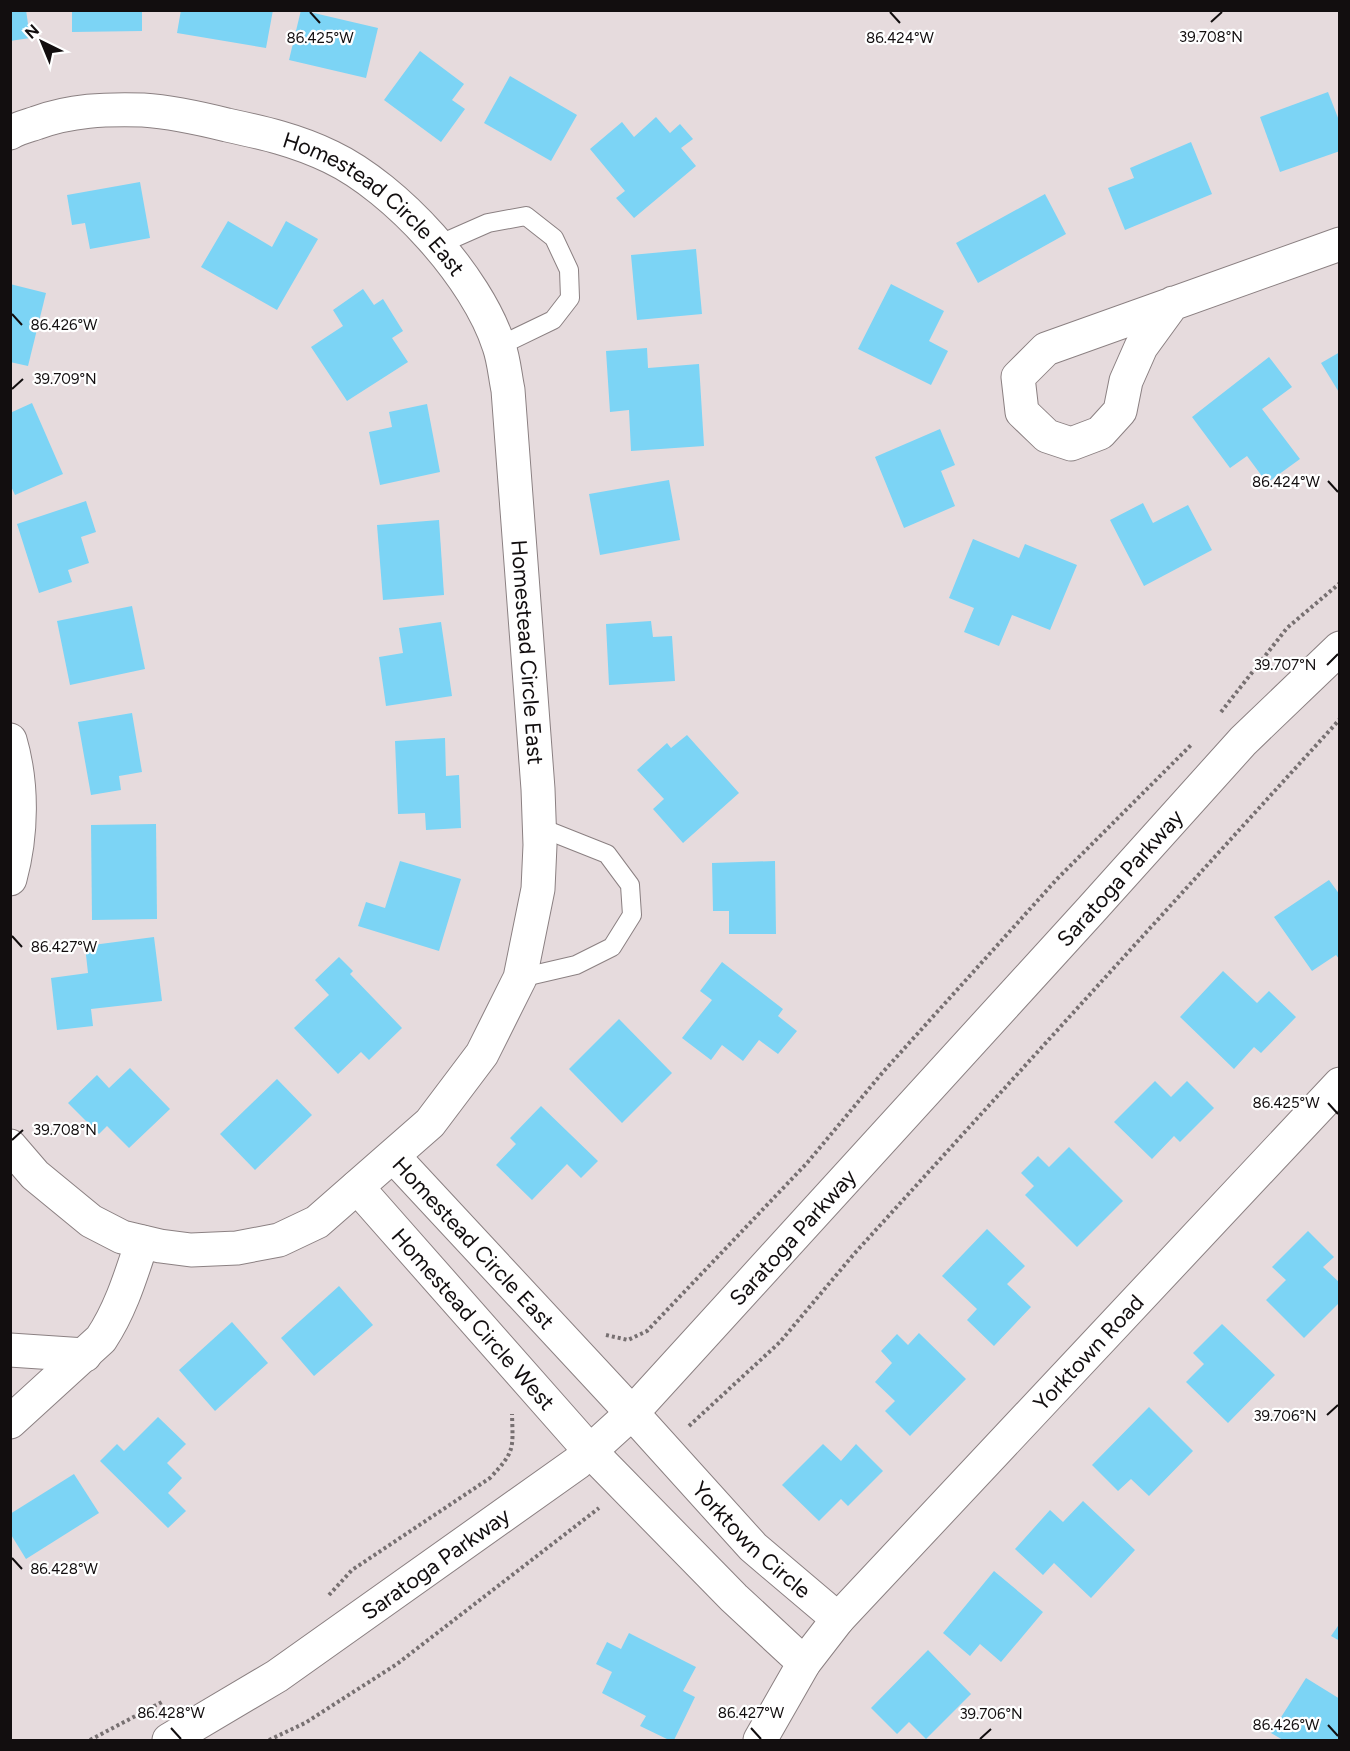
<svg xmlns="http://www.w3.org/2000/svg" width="1350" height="1751" viewBox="0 0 1350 1751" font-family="Figtree,sans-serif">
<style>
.building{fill:#7cd4f5}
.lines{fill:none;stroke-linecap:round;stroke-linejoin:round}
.service-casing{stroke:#8b8082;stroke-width:20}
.minor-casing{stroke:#8b8082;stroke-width:35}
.tertiary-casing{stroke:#8b8082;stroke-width:35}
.path{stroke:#777071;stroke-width:4;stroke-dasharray:3 3;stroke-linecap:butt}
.service{stroke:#fff;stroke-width:18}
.minor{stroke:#fff;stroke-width:33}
.tertiary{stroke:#fff;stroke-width:33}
.ticks{fill:none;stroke:#120e0f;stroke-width:2}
.labels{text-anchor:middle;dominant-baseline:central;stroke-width:4.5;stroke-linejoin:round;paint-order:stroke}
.street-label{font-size:22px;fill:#120e0f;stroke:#fff}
.ticks-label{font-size:15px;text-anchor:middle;fill:#120e0f;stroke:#fff;stroke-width:4.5;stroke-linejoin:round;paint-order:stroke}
</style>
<rect width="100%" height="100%" fill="#e6dbdd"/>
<g class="building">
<path d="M 10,10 L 26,10 L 30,38 L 10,41 Z"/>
<path d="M 72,10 L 142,10 L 142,31 L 72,32 Z"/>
<path d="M 181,10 L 273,10 L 266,48 L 177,33 Z"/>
<path d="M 301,10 L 378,28 L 366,78 L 289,60 Z"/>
<path d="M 420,51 L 464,84 L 452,100 L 465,109 L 441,142 L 384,100 Z"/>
<path d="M 510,76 L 577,115 L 551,161 L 484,123 Z"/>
<path d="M 1328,92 L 1340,123 L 1340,151 L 1280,172 L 1260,117 Z"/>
<path d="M 656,117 L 670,133 L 680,124 L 693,139 L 681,148 L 696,166 L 634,218 L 616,198 L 625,191 L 590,149 L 622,122 L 634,137 Z"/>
<path d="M 1191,142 L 1212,194 L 1125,230 L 1108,188 L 1134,178 L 1130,168 Z"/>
<path d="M 140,182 L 150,238 L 90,249 L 85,223 L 72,225 L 67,195 Z"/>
<path d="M 1045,194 L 1066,234 L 978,283 L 956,243 Z"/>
<path d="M 228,221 L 272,247 L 286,221 L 318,239 L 277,310 L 201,267 Z"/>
<path d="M 696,249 L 702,314 L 637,320 L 631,255 Z"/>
<path d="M 10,284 L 46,293 L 28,366 L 10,362 Z"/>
<path d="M 891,284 L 944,311 L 929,341 L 948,351 L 931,385 L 858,349 Z"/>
<path d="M 363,289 L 374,305 L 383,299 L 403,331 L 392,338 L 408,362 L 347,401 L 311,347 L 343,326 L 333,310 Z"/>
<path d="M 647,348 L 648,368 L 699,364 L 704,446 L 631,451 L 629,410 L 610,412 L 606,351 Z"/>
<path d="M 1340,352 L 1340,394 L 1321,363 Z"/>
<path d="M 1269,357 L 1292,387 L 1262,409 L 1300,459 L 1267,483 L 1247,456 L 1230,468 L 1192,417 Z"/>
<path d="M 32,403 L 63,474 L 15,495 L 10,484 L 10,413 Z"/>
<path d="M 427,404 L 440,472 L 380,485 L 369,432 L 392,427 L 389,412 Z"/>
<path d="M 940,429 L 955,465 L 941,471 L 955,506 L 904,528 L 875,457 Z"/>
<path d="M 669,480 L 680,540 L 600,555 L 589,494 Z"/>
<path d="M 86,501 L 96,532 L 81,537 L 89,563 L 68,570 L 72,582 L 39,593 L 17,524 Z"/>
<path d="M 1143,503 L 1153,523 L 1188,505 L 1212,550 L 1144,586 L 1110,520 Z"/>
<path d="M 439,520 L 444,595 L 383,600 L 377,525 Z"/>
<path d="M 973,539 L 1019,558 L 1025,544 L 1077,565 L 1050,630 L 1012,615 L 999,646 L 964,632 L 974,608 L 949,598 Z"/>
<path d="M 132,606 L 145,669 L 70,685 L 57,621 Z"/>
<path d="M 651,621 L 653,637 L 672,636 L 675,681 L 609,685 L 606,624 Z"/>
<path d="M 441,622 L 452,696 L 386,706 L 379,657 L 403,653 L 399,628 Z"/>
<path d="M 132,713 L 142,772 L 119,776 L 121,790 L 91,795 L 78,722 Z"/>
<path d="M 687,735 L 739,793 L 683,843 L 653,809 L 664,799 L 637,770 L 667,743 L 671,748 Z"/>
<path d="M 445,738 L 446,776 L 459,775 L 461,828 L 426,830 L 425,813 L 398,814 L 395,741 Z"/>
<path d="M 156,824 L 157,919 L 92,920 L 91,825 Z"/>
<path d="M 400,861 L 461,879 L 439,951 L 358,926 L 366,902 L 385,908 Z"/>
<path d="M 775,861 L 776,934 L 729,934 L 729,911 L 713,911 L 712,863 Z"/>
<path d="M 1329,880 L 1340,895 L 1340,960 L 1336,955 L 1312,971 L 1274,917 Z"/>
<path d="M 154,937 L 162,1001 L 91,1009 L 93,1026 L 57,1030 L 51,978 L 88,973 L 85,946 Z"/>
<path d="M 339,957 L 353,971 L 350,974 L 402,1028 L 369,1060 L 361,1052 L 338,1074 L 294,1028 L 329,995 L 315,980 Z"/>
<path d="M 722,962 L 783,1009 L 778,1016 L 797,1031 L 778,1054 L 759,1040 L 743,1061 L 722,1045 L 711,1060 L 682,1038 L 712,1000 L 700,991 Z"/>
<path d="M 1223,971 L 1257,1003 L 1269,991 L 1296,1017 L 1261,1053 L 1254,1047 L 1234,1069 L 1180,1017 Z"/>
<path d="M 619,1019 L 672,1073 L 622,1123 L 569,1069 Z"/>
<path d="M 130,1068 L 170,1109 L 129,1148 L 107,1126 L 99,1134 L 68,1103 L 97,1075 L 109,1088 Z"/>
<path d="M 277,1079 L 312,1115 L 255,1170 L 220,1134 Z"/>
<path d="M 1155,1081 L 1171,1097 L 1187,1081 L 1214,1108 L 1180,1142 L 1174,1136 L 1152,1159 L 1114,1122 Z"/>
<path d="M 541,1106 L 598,1161 L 581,1178 L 567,1164 L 532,1200 L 496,1165 L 516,1144 L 510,1138 Z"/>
<path d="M 1069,1147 L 1123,1201 L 1077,1247 L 1025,1195 L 1034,1186 L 1021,1173 L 1038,1156 L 1049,1167 Z"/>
<path d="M 987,1229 L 1025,1266 L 1007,1284 L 1031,1307 L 994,1346 L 967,1320 L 977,1309 L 942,1276 Z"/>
<path d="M 1308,1231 L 1334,1257 L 1323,1267 L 1340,1283 L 1340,1302 L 1304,1338 L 1266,1300 L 1286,1280 L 1272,1267 Z"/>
<path d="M 339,1286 L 373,1325 L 314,1376 L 281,1338 Z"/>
<path d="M 232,1322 L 268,1363 L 215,1411 L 179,1370 Z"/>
<path d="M 1222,1324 L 1275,1375 L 1228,1423 L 1186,1382 L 1204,1364 L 1193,1353 Z"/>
<path d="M 919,1333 L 966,1379 L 910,1436 L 885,1411 L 895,1401 L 875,1382 L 892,1363 L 881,1351 L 897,1334 L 908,1345 Z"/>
<path d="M 1149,1407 L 1193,1451 L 1149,1496 L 1131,1479 L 1118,1491 L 1092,1465 Z"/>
<path d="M 158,1417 L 186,1444 L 167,1463 L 182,1478 L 168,1493 L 186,1511 L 168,1528 L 100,1461 L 117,1444 L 124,1451 Z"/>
<path d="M 823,1444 L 841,1461 L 856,1444 L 883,1471 L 848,1506 L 841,1499 L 819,1521 L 782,1485 Z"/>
<path d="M 74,1474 L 99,1513 L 26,1559 L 10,1533 L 10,1514 Z"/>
<path d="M 1083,1501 L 1135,1550 L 1091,1598 L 1054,1563 L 1043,1575 L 1015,1549 L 1050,1510 L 1063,1522 Z"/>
<path d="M 994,1571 L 1043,1612 L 1001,1662 L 980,1644 L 970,1656 L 943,1633 Z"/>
<path d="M 1340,1623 L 1340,1641 L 1331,1636 Z"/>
<path d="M 629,1633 L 696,1667 L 683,1691 L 695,1697 L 674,1740 L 669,1740 L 640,1726 L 646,1716 L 602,1693 L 612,1672 L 596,1664 L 607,1642 L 621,1649 Z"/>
<path d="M 928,1650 L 971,1694 L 926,1739 L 909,1722 L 897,1734 L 871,1708 Z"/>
<path d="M 1306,1678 L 1340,1699 L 1338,1740 L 1283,1740 L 1271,1733 Z"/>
</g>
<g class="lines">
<defs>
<g id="service">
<path d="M 438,245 L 488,223 L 526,216 L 554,238 L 569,270 L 570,298 L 553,320 L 499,346"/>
<path d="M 520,978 L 576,965 L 612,947 L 632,915 L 630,885 L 607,854 L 539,827"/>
</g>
<g id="minor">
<path id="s1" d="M 10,133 C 18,128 27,126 36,123 C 71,110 105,109 143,110 C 172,112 199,118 227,125 C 264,133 296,140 331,157 C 396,188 477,277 499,346 C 504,360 505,376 508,390 L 538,789 L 540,845 L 538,889 L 520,978 L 482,1054 L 430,1123 L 317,1222 L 279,1240 L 237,1248 L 191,1250 L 160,1246 L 122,1237 L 91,1221 L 35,1175 L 10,1146"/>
<path d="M 1173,303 L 1141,347 L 1126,381 L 1120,411 L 1100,433 L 1071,444 L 1047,436 L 1022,412 L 1018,377 L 1046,349 L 1340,244"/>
<path d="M 10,740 C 23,784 22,835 10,879"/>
<path id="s2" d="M 394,1157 L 632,1413 L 753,1547 L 838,1619"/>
<path id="s3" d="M 357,1187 L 590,1451 L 734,1598 L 804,1663"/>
<path d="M 10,1350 L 85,1355"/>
<path d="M 10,1422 L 101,1339 C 121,1309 131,1275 142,1242"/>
<path id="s4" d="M 760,1740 L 804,1663 L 838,1619 L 1340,1084"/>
</g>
<g id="tertiary">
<path id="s5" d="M 169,1740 L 277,1676 L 577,1463 L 632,1413 L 1090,911 L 1243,741 L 1340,648"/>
</g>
</defs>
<use href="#service" class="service-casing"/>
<use href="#minor" class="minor-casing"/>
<use href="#tertiary" class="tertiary-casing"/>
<g class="path">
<path d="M 1221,712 L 1287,628 L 1340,583"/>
<path d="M 606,1335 L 628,1340 L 647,1331 L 807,1163 L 883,1072 L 1057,879 L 1192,744"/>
<path d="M 689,1426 L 780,1342 L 854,1254 L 1340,719"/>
<path d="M 329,1595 L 352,1570 L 490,1478 C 515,1451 513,1450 512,1414"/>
<path d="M 90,1740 L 162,1702"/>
<path d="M 269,1740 L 305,1723 L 397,1664 L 599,1508"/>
</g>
<use href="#service" class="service"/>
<use href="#minor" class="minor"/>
<use href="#tertiary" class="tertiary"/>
</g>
<path class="ticks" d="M 310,12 L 320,23M 890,12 L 900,23M 1211,22 L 1222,12M 12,314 L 22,325M 12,389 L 23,379M 1328,481 L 1338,492M 1327,665 L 1338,654M 12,936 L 22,947M 1328,1103 L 1338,1114M 12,1140 L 23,1130M 1327,1415 L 1338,1405M 12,1558 L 22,1569M 1328,1725 L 1338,1736M 171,1728 L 181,1739M 751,1728 L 761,1739M 980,1739 L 991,1729"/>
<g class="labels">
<g class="street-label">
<text stroke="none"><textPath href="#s1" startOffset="393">Homestead Circle East</textPath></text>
<text stroke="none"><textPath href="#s1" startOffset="897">Homestead Circle East</textPath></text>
<text stroke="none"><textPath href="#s5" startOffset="1292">Saratoga Parkway</textPath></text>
<text stroke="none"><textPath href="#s5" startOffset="806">Saratoga Parkway</textPath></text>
<text stroke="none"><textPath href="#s2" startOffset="117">Homestead Circle East</textPath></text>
<text stroke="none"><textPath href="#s3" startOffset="176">Homestead Circle West</textPath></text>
<text stroke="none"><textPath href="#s4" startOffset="510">Yorktown Road</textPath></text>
<text stroke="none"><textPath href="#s2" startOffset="524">Yorktown Circle</textPath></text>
<text stroke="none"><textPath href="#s5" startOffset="320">Saratoga Parkway</textPath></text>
</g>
</g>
<g class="ticks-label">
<text x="1211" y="42">39.708°N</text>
<text x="320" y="43">86.425°W</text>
<text x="900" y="43">86.424°W</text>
<text x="64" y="330">86.426°W</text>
<text x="65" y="384">39.709°N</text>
<text x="1286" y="487">86.424°W</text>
<text x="1285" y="670">39.707°N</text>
<text x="64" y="952">86.427°W</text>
<text x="1286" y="1108">86.425°W</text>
<text x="65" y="1135">39.708°N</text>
<text x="1285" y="1421">39.706°N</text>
<text x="64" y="1574">86.428°W</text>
<text x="171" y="1718">86.428°W</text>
<text x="751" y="1718">86.427°W</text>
<text x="991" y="1719">39.706°N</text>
<text x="1286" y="1730">86.426°W</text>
</g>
<rect width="1350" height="1751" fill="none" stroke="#120e0f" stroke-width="24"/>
<g transform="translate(42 42) rotate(317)" stroke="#ffffff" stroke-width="4.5" paint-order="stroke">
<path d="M0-4.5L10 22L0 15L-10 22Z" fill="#120e0f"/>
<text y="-9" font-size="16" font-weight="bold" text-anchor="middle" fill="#120e0f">N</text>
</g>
</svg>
